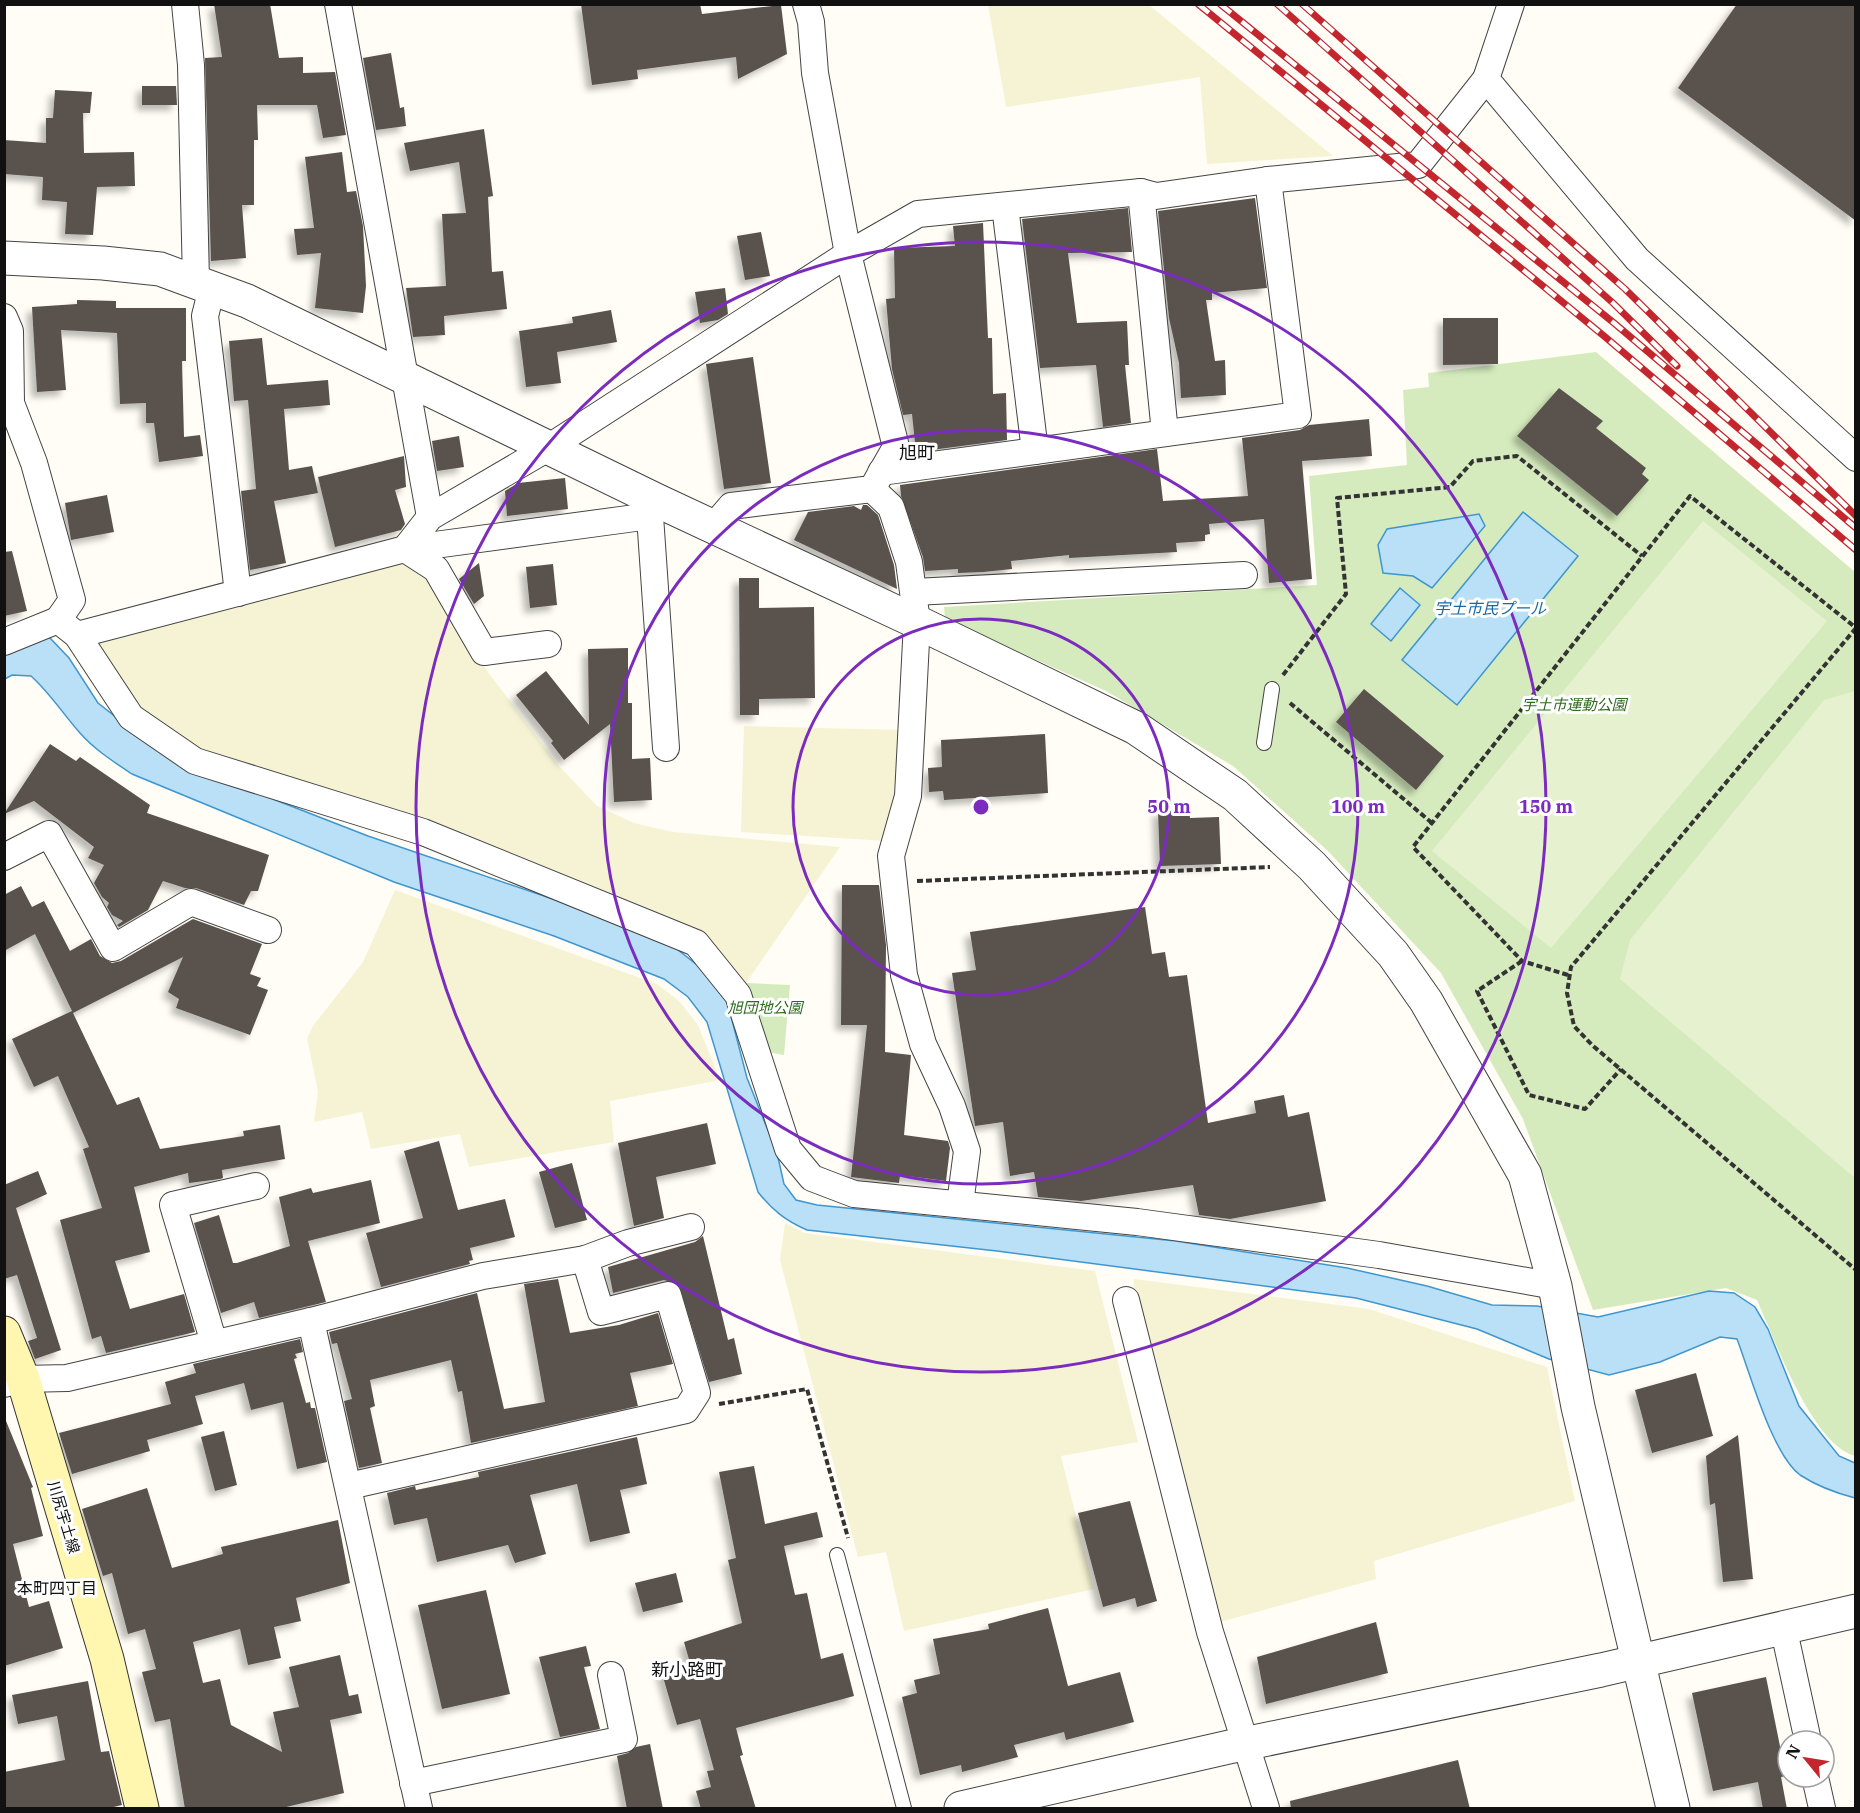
<svg xmlns="http://www.w3.org/2000/svg" width="1860" height="1813" viewBox="0 0 1860 1813" font-family="'IBM Plex Serif','Noto Sans JP',serif">
<style>
.farmland{fill:#f6f3d4}
.green{fill:#d5ebbd}
.pitch{fill:#e6f2cf}
.water{fill:#b9e0f7;stroke:#3f96cf;stroke-width:1.5}
.building{fill:#5a524d;filter:url(#shadow)}
.lines{fill:none;stroke-linecap:round;stroke-linejoin:round}
.service-casing{stroke:#444;stroke-width:16}
.minor-casing{stroke:#444;stroke-width:28}
.tertiary-casing{stroke:#444;stroke-width:35}
.secondary-casing{stroke:#333;stroke-width:35}
.path{stroke:#333;stroke-width:4;stroke-dasharray:6 3;stroke-linecap:butt}
.service{stroke:#fff;stroke-width:14}
.minor{stroke:#fff;stroke-width:26}
.tertiary{stroke:#fff;stroke-width:33}
.secondary{stroke:#fff6b0;stroke-width:33}
.rail-casing{stroke:#c4262e;stroke-width:7}
.rail{stroke:#fff;stroke-width:4.5;stroke-dasharray:14;stroke-linecap:butt}
.ring{fill:none;stroke:#7b2cbf;stroke-width:3}
.labels{text-anchor:middle;dominant-baseline:central;stroke-width:6;stroke-linejoin:round;paint-order:stroke}
.park-label{font-size:15px;font-style:italic;fill:#2f6b1f;stroke:#fff}
.street-label{font-size:15px;fill:#111;stroke:#fff}
.water-label{font-size:16px;font-style:italic;fill:#1768a6;stroke:#fff}
.neighbourhood-label{font-size:16px;fill:#111;stroke:#fff}
.quarter-label{font-size:18px;fill:#111;stroke:#fff}
.centre{fill:#7b2cbf;stroke:#fff;stroke-width:3}
.ring-label{font-size:18px;text-anchor:middle;font-weight:bold;fill:#7b2cbf;stroke:#fff;stroke-width:6;stroke-linejoin:round;paint-order:stroke}
</style>
<defs>
<filter id="shadow"><feDropShadow dx="-5.5" dy="5.5" stdDeviation="3" flood-color="#0004"/></filter>
</defs>
<rect width="100%" height="100%" fill="#fffdf5"/>
<g class="farmland">
<path d="M 988,5 L 1149,5 L 1333,156 L 1207,164 L 1200,77 L 1006,107 Z"/>
<path d="M 408,557 L 430,582 L 476,656 L 558,765 L 597,806 L 634,823 L 673,832 L 840,847 L 746,983 L 706,939 L 200,754 L 138,711 L 96,641 Z"/>
<path d="M 744,726 L 902,730 L 901,792 L 886,841 L 741,832 Z"/>
<path d="M 395,890 L 657,984 L 680,1002 L 698,1025 L 720,1080 L 610,1101 L 614,1142 L 469,1167 L 460,1134 L 371,1149 L 362,1112 L 314,1122 L 318,1092 L 307,1038 L 313,1026 L 363,962 Z"/>
<path d="M 785,1223 L 805,1233 L 1095,1271 L 1138,1442 L 1061,1456 L 1094,1589 L 904,1631 L 886,1552 L 858,1557 L 780,1260 Z"/>
<path d="M 1134,1279 L 1369,1309 L 1547,1367 L 1575,1501 L 1374,1561 L 1376,1579 L 1213,1624 L 1133,1300 Z"/>
</g>
<g class="green">
<path d="M 1596,352 L 1855,572 L 1855,1456 C 1812,1445 1775,1340 1757,1300 L 1726,1288 L 1593,1310 L 1523,1119 L 1441,973 L 1328,851 L 1233,766 L 1106,691 L 945,619 L 944,607 L 1317,585 L 1309,476 L 1407,465 L 1403,390 L 1429,387 L 1428,373 Z"/>
<path d="M 746,983 L 790,985 L 784,1055 L 756,1050 L 738,995 Z"/>
</g>
<g class="pitch">
<path d="M 1703,521 L 1827,621 L 1551,948 L 1432,851 Z"/>
<path d="M 1855,691 L 1856,691 L 1855,1178 L 1620,979 L 1630,940 L 1824,700 Z"/>
</g>
<g class="water">
<path d="M 1523,512 L 1578,556 L 1457,705 L 1402,660 Z"/>
<path d="M 1479,514 L 1485,526 L 1432,588 L 1413,576 L 1383,573 L 1378,545 L 1387,529 Z"/>
<path d="M 1400,588 L 1420,605 L 1391,641 L 1371,624 Z"/>
<path d="M 29,634 L 50,638 L 69,658 L 98,703 L 139,735 L 260,794 L 368,836 L 629,925 L 669,943 L 710,975 L 726,997 L 747,1078 L 777,1153 L 784,1184 L 796,1200 L 817,1205 L 1176,1241 L 1347,1268 L 1427,1286 L 1492,1305 L 1537,1306 L 1598,1317 L 1709,1291 L 1734,1293 L 1755,1307 L 1768,1329 L 1799,1406 L 1839,1456 L 1855,1463 L 1855,1498 C 1836,1493 1817,1486 1800,1475 C 1772,1454 1750,1373 1737,1339 L 1720,1337 L 1660,1362 L 1609,1375 L 1549,1359 L 1477,1329 L 1356,1298 L 997,1251 L 807,1230 C 786,1221 772,1210 758,1192 L 707,1022 L 688,997 L 664,979 L 554,936 L 394,882 L 132,774 C 114,762 95,750 80,733 C 63,714 50,693 31,676 L 12,675 L 5,679 L 5,645 Z"/>
</g>
<g class="building">
<path d="M 214,4 L 270,4 L 279,58 L 303,57 L 303,73 L 335,72 L 346,135 L 323,138 L 317,105 L 257,105 L 258,140 L 254,140 L 254,205 L 242,205 L 246,258 L 211,261 L 205,58 L 222,57 Z"/>
<path d="M 581,4 L 700,4 L 702,14 L 781,5 L 787,54 L 738,79 L 736,57 L 637,70 L 638,79 L 592,85 Z"/>
<path d="M 1737,4 L 1856,4 L 1856,221 L 1678,88 Z"/>
<path d="M 391,53 L 400,108 L 404,107 L 406,126 L 376,130 L 363,58 Z"/>
<path d="M 142,86 L 176,86 L 177,105 L 142,105 Z"/>
<path d="M 55,90 L 92,92 L 90,113 L 83,113 L 84,153 L 134,152 L 135,186 L 97,187 L 93,235 L 65,234 L 67,202 L 42,200 L 43,177 L 4,174 L 4,140 L 46,143 L 46,118 L 53,118 Z"/>
<path d="M 484,129 L 493,196 L 488,197 L 492,272 L 503,271 L 507,309 L 444,316 L 445,335 L 413,337 L 406,288 L 446,286 L 442,214 L 466,213 L 459,162 L 410,171 L 404,143 Z"/>
<path d="M 342,152 L 347,192 L 356,191 L 363,226 L 366,286 L 363,313 L 315,308 L 321,253 L 297,255 L 294,229 L 314,228 L 305,157 Z"/>
<path d="M 1255,198 L 1267,288 L 1212,293 L 1212,300 L 1206,300 L 1215,361 L 1225,360 L 1226,395 L 1181,398 L 1179,363 L 1169,318 L 1158,211 Z"/>
<path d="M 1128,208 L 1132,252 L 1068,253 L 1077,323 L 1127,321 L 1129,365 L 1125,365 L 1131,423 L 1103,427 L 1096,365 L 1040,368 L 1022,219 Z"/>
<path d="M 983,223 L 988,338 L 992,338 L 993,394 L 1006,393 L 1007,440 L 916,452 L 912,414 L 903,415 L 892,369 L 886,299 L 895,298 L 894,248 L 955,246 L 953,226 Z"/>
<path d="M 761,232 L 770,276 L 745,280 L 737,236 Z"/>
<path d="M 725,288 L 728,314 L 718,320 L 700,323 L 695,292 Z"/>
<path d="M 77,300 L 116,301 L 116,308 L 186,308 L 186,361 L 182,361 L 184,437 L 200,435 L 203,456 L 159,462 L 154,423 L 146,423 L 146,403 L 120,404 L 117,333 L 61,330 L 66,390 L 37,392 L 32,307 L 77,304 Z"/>
<path d="M 611,310 L 617,342 L 557,352 L 561,383 L 526,387 L 519,331 L 573,323 L 572,317 Z"/>
<path d="M 1443,318 L 1498,318 L 1498,364 L 1443,365 Z"/>
<path d="M 262,338 L 267,385 L 328,380 L 330,405 L 284,409 L 289,470 L 312,466 L 318,493 L 274,501 L 286,563 L 250,570 L 241,491 L 256,489 L 248,400 L 234,401 L 229,341 Z"/>
<path d="M 753,357 L 771,483 L 724,489 L 706,364 Z"/>
<path d="M 1559,388 L 1603,421 L 1596,428 L 1646,468 L 1642,474 L 1649,480 L 1617,516 L 1517,436 Z"/>
<path d="M 1369,419 L 1372,456 L 1302,461 L 1312,579 L 1269,583 L 1264,519 L 1209,524 L 1210,534 L 1205,535 L 1205,541 L 1176,543 L 1177,552 L 1069,558 L 1069,555 L 1011,561 L 1012,569 L 983,572 L 958,573 L 958,569 L 925,571 L 923,557 L 901,496 L 900,485 L 1157,449 L 1163,501 L 1248,496 L 1242,438 L 1300,430 L 1309,425 Z"/>
<path d="M 459,436 L 464,467 L 437,471 L 432,441 Z"/>
<path d="M 404,456 L 406,487 L 395,490 L 405,524 L 401,530 L 335,547 L 318,477 Z"/>
<path d="M 565,478 L 568,509 L 507,516 L 505,491 L 518,483 Z"/>
<path d="M 107,495 L 114,532 L 71,540 L 65,503 Z"/>
<path d="M 863,505 L 867,505 L 878,515 L 894,565 L 897,589 L 794,540 L 808,512 L 854,506 L 861,510 Z"/>
<path d="M 12,551 L 27,611 L 4,616 L 4,552 Z"/>
<path d="M 479,563 L 484,596 L 474,604 L 459,579 Z"/>
<path d="M 553,564 L 557,605 L 530,608 L 526,567 Z"/>
<path d="M 739,578 L 759,578 L 759,608 L 814,607 L 815,698 L 759,699 L 759,715 L 740,715 Z"/>
<path d="M 628,648 L 628,703 L 632,703 L 632,759 L 650,758 L 652,800 L 614,802 L 610,724 L 564,760 L 551,743 L 553,741 L 516,695 L 546,671 L 589,725 L 588,649 Z"/>
<path d="M 1364,689 L 1444,756 L 1416,790 L 1336,722 Z"/>
<path d="M 1045,734 L 1048,793 L 944,800 L 943,791 L 929,792 L 928,768 L 942,767 L 941,740 Z"/>
<path d="M 50,744 L 76,761 L 80,757 L 150,805 L 147,813 L 269,855 L 258,891 L 251,891 L 244,905 L 196,888 L 185,888 L 163,881 L 148,910 L 119,927 L 117,925 L 123,921 L 112,915 L 107,907 L 109,903 L 102,897 L 94,883 L 104,865 L 88,858 L 94,847 L 34,801 L 4,814 Z"/>
<path d="M 1189,809 L 1190,818 L 1219,817 L 1221,864 L 1160,866 L 1158,811 Z"/>
<path d="M 842,885 L 879,885 L 886,945 L 885,1052 L 911,1055 L 904,1135 L 948,1141 L 950,1148 L 946,1181 L 900,1175 L 899,1183 L 851,1177 L 867,1025 L 841,1025 Z"/>
<path d="M 21,886 L 32,907 L 44,901 L 70,951 L 91,939 L 100,956 L 112,963 L 121,961 L 193,919 L 262,944 L 250,974 L 261,978 L 257,986 L 268,990 L 250,1035 L 176,1008 L 179,999 L 168,992 L 183,957 L 73,1013 L 117,1105 L 139,1097 L 160,1149 L 244,1136 L 243,1131 L 280,1125 L 285,1159 L 222,1170 L 223,1178 L 220,1179 L 189,1183 L 188,1173 L 134,1187 L 150,1252 L 115,1261 L 130,1309 L 184,1294 L 195,1332 L 106,1353 L 101,1336 L 92,1339 L 60,1220 L 102,1208 L 83,1149 L 89,1147 L 58,1076 L 34,1087 L 12,1039 L 72,1011 L 35,934 L 4,951 L 4,895 Z"/>
<path d="M 1145,907 L 1152,954 L 1165,952 L 1169,977 L 1187,975 L 1208,1123 L 1256,1113 L 1254,1101 L 1284,1095 L 1288,1117 L 1309,1112 L 1326,1201 L 1230,1219 L 1199,1215 L 1193,1185 L 1081,1201 L 1038,1197 L 1034,1172 L 1010,1176 L 1003,1122 L 975,1126 L 952,973 L 976,970 L 970,932 Z"/>
<path d="M 707,1123 L 716,1164 L 656,1177 L 664,1218 L 634,1226 L 618,1143 Z"/>
<path d="M 439,1141 L 458,1210 L 505,1199 L 515,1237 L 470,1248 L 473,1260 L 469,1261 L 470,1264 L 381,1287 L 366,1233 L 423,1218 L 404,1151 Z"/>
<path d="M 572,1163 L 587,1220 L 555,1228 L 539,1172 Z"/>
<path d="M 38,1171 L 47,1194 L 16,1208 L 61,1350 L 35,1359 L 28,1341 L 37,1338 L 17,1275 L 4,1279 L 4,1185 Z"/>
<path d="M 371,1180 L 380,1223 L 308,1241 L 326,1302 L 259,1318 L 254,1302 L 221,1313 L 194,1223 L 219,1215 L 233,1263 L 237,1263 L 290,1246 L 279,1197 L 311,1188 L 313,1193 Z"/>
<path d="M 703,1236 L 728,1340 L 734,1338 L 742,1374 L 709,1382 L 679,1285 L 664,1280 L 613,1293 L 608,1267 L 695,1242 Z"/>
<path d="M 558,1279 L 570,1333 L 619,1325 L 658,1313 L 673,1364 L 630,1373 L 638,1406 L 471,1443 L 462,1391 L 458,1392 L 451,1360 L 370,1380 L 375,1406 L 370,1408 L 382,1463 L 359,1468 L 344,1401 L 352,1399 L 337,1343 L 332,1344 L 329,1332 L 477,1293 L 504,1409 L 545,1402 L 524,1284 Z"/>
<path d="M 300,1339 L 303,1352 L 295,1354 L 297,1358 L 294,1359 L 306,1403 L 310,1402 L 311,1408 L 315,1408 L 327,1462 L 297,1469 L 283,1402 L 251,1410 L 244,1383 L 195,1396 L 203,1424 L 147,1440 L 150,1451 L 72,1474 L 59,1433 L 171,1404 L 165,1382 L 196,1373 L 193,1364 Z"/>
<path d="M 1696,1373 L 1713,1436 L 1652,1453 L 1635,1390 Z"/>
<path d="M 4,1416 L 33,1487 L 31,1488 L 43,1536 L 13,1544 L 29,1607 L 49,1601 L 63,1648 L 4,1666 Z"/>
<path d="M 224,1431 L 237,1485 L 215,1491 L 201,1437 Z"/>
<path d="M 1738,1435 L 1753,1579 L 1723,1582 L 1715,1503 L 1710,1505 L 1706,1456 Z"/>
<path d="M 637,1437 L 647,1484 L 620,1490 L 630,1533 L 590,1542 L 577,1484 L 530,1495 L 546,1554 L 515,1563 L 508,1545 L 437,1562 L 427,1518 L 394,1525 L 387,1493 L 415,1486 L 416,1490 L 479,1477 L 478,1472 Z"/>
<path d="M 754,1466 L 765,1524 L 817,1512 L 823,1537 L 784,1546 L 795,1595 L 807,1593 L 821,1659 L 843,1653 L 854,1696 L 736,1728 L 743,1755 L 740,1756 L 756,1809 L 701,1809 L 696,1791 L 711,1787 L 707,1771 L 714,1770 L 700,1719 L 677,1725 L 661,1670 L 690,1663 L 684,1642 L 742,1623 L 728,1560 L 736,1558 L 719,1472 Z"/>
<path d="M 147,1488 L 172,1568 L 223,1554 L 221,1547 L 338,1520 L 350,1583 L 296,1598 L 301,1621 L 274,1627 L 281,1658 L 248,1665 L 240,1629 L 193,1642 L 203,1683 L 220,1679 L 231,1725 L 282,1752 L 273,1712 L 299,1707 L 289,1667 L 340,1655 L 349,1696 L 358,1694 L 362,1713 L 330,1720 L 344,1793 L 278,1809 L 185,1809 L 170,1719 L 155,1722 L 142,1672 L 156,1669 L 145,1629 L 128,1634 L 112,1573 L 103,1576 L 82,1509 Z"/>
<path d="M 1130,1501 L 1157,1601 L 1137,1607 L 1135,1598 L 1103,1607 L 1078,1513 Z"/>
<path d="M 676,1573 L 683,1602 L 643,1612 L 635,1583 Z"/>
<path d="M 486,1590 L 510,1694 L 442,1709 L 418,1605 Z"/>
<path d="M 1048,1608 L 1068,1686 L 1120,1672 L 1134,1722 L 1066,1740 L 1064,1732 L 1014,1745 L 1018,1757 L 962,1772 L 961,1765 L 920,1775 L 902,1697 L 917,1693 L 914,1680 L 940,1674 L 933,1639 L 989,1629 L 988,1624 Z"/>
<path d="M 1376,1622 L 1388,1673 L 1266,1704 L 1257,1657 Z"/>
<path d="M 586,1646 L 591,1666 L 584,1667 L 600,1729 L 560,1737 L 539,1657 Z"/>
<path d="M 1766,1677 L 1786,1776 L 1781,1777 L 1787,1809 L 1763,1809 L 1758,1782 L 1713,1791 L 1692,1693 Z"/>
<path d="M 88,1681 L 101,1752 L 109,1751 L 122,1805 L 105,1809 L 4,1809 L 4,1772 L 65,1760 L 57,1716 L 18,1724 L 12,1695 Z"/>
<path d="M 650,1744 L 663,1809 L 627,1809 L 617,1756 L 628,1753 L 636,1747 Z"/>
<path d="M 1458,1760 L 1470,1809 L 1291,1809 L 1290,1801 Z"/>
</g>
<g class="lines">
<defs>
<g id="service">
<path d="M 1264,743 L 1272,689"/>
<path d="M 837,1555 L 904,1808"/>
</g>
<g id="minor">
<path d="M 185,4 L 191,65 L 196,282"/>
<path d="M 338,4 L 430,517"/>
<path d="M 1511,4 L 1486,79 L 1637,259 L 1856,458"/>
<path d="M 1141,192 L 1165,433"/>
<path d="M 1005,206 L 1035,451"/>
<path d="M 212,288 L 205,316 L 238,593"/>
<path d="M 4,317 L 10,331 L 11,403 L 34,463 L 72,600 L 58,620"/>
<path d="M 881,472 L 1298,415 L 1268,180"/>
<path d="M 872,489 L 891,507 L 909,562 L 917,622 L 908,796 L 891,856 L 904,975 L 923,1044 L 952,1106 L 967,1151 L 960,1204"/>
<path d="M 650,516 L 666,748"/>
<path d="M 713,527 L 731,506 L 872,489 L 896,447 L 848,254 L 815,73 L 811,22 L 806,4"/>
<path d="M 405,549 L 430,517 L 548,448 L 848,254 L 918,214 L 1141,192 L 1156,196 L 1268,180 L 1418,165 L 1486,79"/>
<path d="M 405,549 L 436,569 L 484,652 L 548,644"/>
<path d="M 914,592 L 1244,575"/>
<path d="M 77,635 L 405,549 L 650,516 L 658,501"/>
<path d="M 4,642 L 58,620 L 77,635 L 131,717 L 195,761 L 423,832 L 696,943 L 738,995 L 788,1149 L 812,1178 L 854,1194 L 1137,1222 L 1379,1255 L 1555,1286"/>
<path d="M 4,857 L 49,834 L 113,948 L 191,902 L 268,930"/>
<path d="M 1126,1300 L 1210,1632 L 1266,1808"/>
<path d="M 311,1321 L 419,1808"/>
<path d="M 214,1343 L 173,1205 L 256,1186"/>
<path d="M 4,1384 L 23,1379 L 67,1378 L 311,1321 L 483,1276 L 585,1259 L 628,1243 L 691,1227"/>
<path d="M 349,1486 L 686,1410 L 697,1393 L 668,1295 L 601,1312 L 585,1259"/>
<path d="M 1783,1626 L 1808,1741"/>
<path d="M 1815,1777 L 1822,1808"/>
<path d="M 413,1783 L 624,1739 L 611,1675"/>
</g>
<g id="tertiary">
<path d="M 4,258 L 103,263 L 160,269 L 247,301 L 658,501 L 917,622 L 1136,728 L 1235,795 L 1312,866 L 1393,954 L 1426,1001 L 1525,1175 L 1555,1286 L 1578,1407 L 1673,1808"/>
<path d="M 961,1808 L 1229,1747 L 1601,1670 L 1856,1611"/>
</g>
<path id="secondary" d="M 4,1333 L 23,1379 L 107,1659 L 142,1808"/>
</defs>
<use href="#service" class="service-casing"/>
<use href="#minor" class="minor-casing"/>
<use href="#tertiary" class="tertiary-casing"/>
<use href="#secondary" class="secondary-casing"/>
<g class="path">
<path d="M 1856,628 L 1571,967 L 1567,993 L 1574,1026 L 1592,1045 L 1856,1270"/>
<path d="M 1283,675 L 1346,594 L 1337,498 L 1450,487 L 1473,461 L 1517,456 L 1642,556"/>
<path d="M 1290,703 L 1432,823"/>
<path d="M 917,881 L 1270,867"/>
<path d="M 1522,961 L 1477,991 L 1529,1095 L 1585,1109 L 1621,1069"/>
<path d="M 1568,975 L 1522,961 L 1413,847 L 1690,496 L 1855,627"/>
<path d="M 719,1404 L 807,1389 L 848,1538"/>
</g>
<use href="#service" class="service"/>
<use href="#minor" class="minor"/>
<use href="#tertiary" class="tertiary"/>
<use href="#secondary" class="secondary"/>
<defs>
<g id="rail">
<path d="M 1198,4 L 1604,336 L 1856,550"/>
<path d="M 1220,4 L 1614,323 L 1856,528"/>
<path d="M 1277,4 L 1613,303 L 1677,366"/>
<path d="M 1302,4 L 1625,289 L 1856,516"/>
</g>
</defs>
<use href="#rail" class="rail-casing"/>
<use href="#rail" class="rail"/>
</g>
<g class="ring">
<circle cx="981" cy="807" r="188"/>
<circle cx="981" cy="807" r="377"/>
<circle cx="981" cy="807" r="565"/>
</g>
<g class="labels">
<g class="park-label">
<text x="1574" y="704">宇土市運動公園</text>
<text x="765" y="1007">旭団地公園</text>
</g>
<g class="street-label">
<text transform="translate(64 1517) rotate(73)">川尻宇土線</text>
</g>
<g class="water-label">
<text x="1490" y="608">宇土市民プール</text>
</g>
<g class="neighbourhood-label">
<text x="57" y="1588">本町四丁目</text>
</g>
<g class="quarter-label">
<text x="917" y="452">旭町</text>
<text x="687" y="1669">新小路町</text>
</g>
</g>
<circle cx="981" cy="807" r="9" class="centre"/>
<g class="ring-label">
<text x="1169" y="813">50 m</text>
<text x="1358" y="813">100 m</text>
<text x="1546" y="813">150 m</text>
</g>
<rect width="1860" height="1813" fill="none" stroke="#111111" stroke-width="12"/>
<g transform="translate(1806 1759) rotate(300)"><circle r="28" fill="#ffffff" stroke="#a0a0a0" stroke-width="1.5"/>
<path d="M0-4.5L10 22L0 15L-10 22Z" fill="#c4262e"/>
<text y="-9" font-size="16" font-weight="bold" text-anchor="middle" fill="#111111">N</text>
</g>
</svg>
